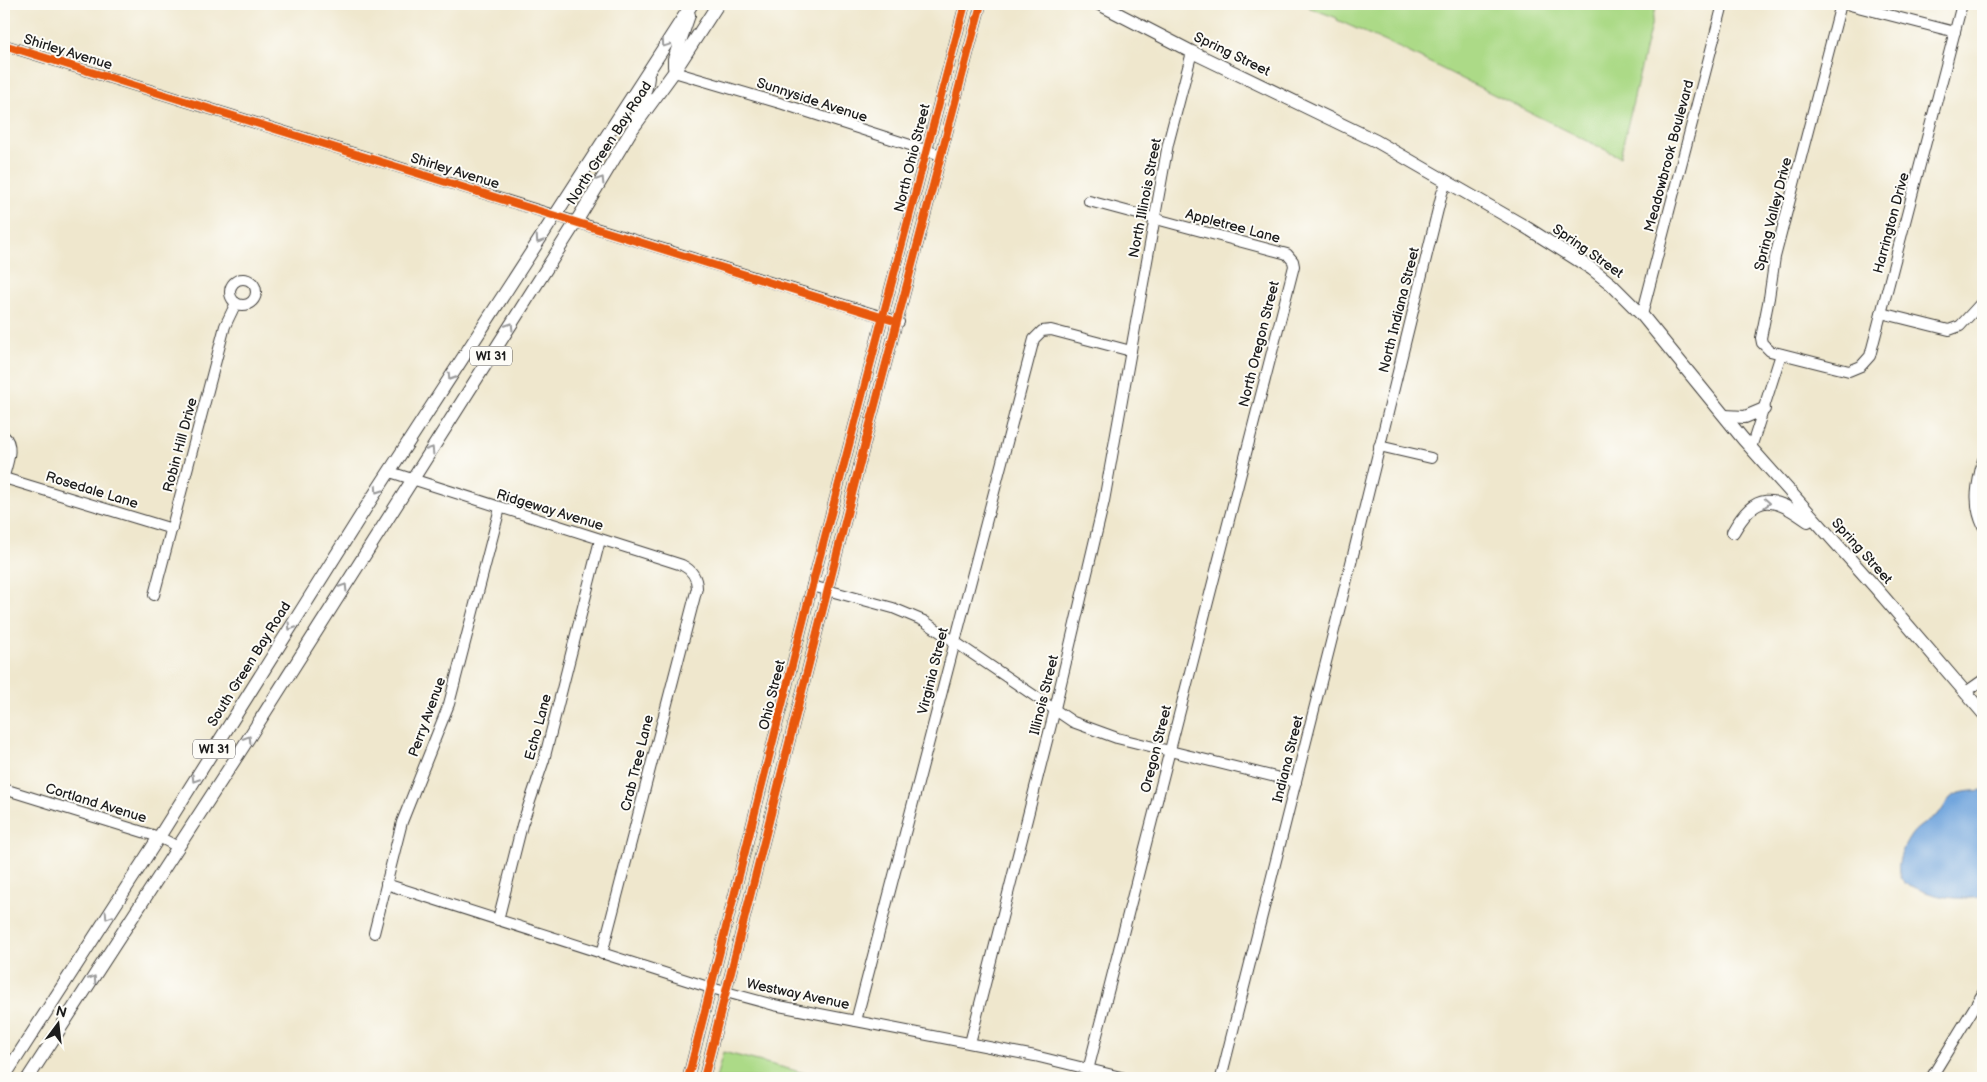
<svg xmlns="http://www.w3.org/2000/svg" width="1987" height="1082" viewBox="0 0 1987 1082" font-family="'Balsamiq Sans',sans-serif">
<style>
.green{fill:#acda87;stroke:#647b52}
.water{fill:#71a5dd;stroke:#46607c}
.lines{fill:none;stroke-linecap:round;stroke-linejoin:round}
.minor-casing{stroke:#3c3a37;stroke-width:12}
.major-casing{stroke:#3c3a37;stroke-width:14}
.minor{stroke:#fff;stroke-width:10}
.major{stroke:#fff;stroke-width:12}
.cycleway-casing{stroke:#fdfcf7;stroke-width:11}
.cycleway{stroke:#e8590c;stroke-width:8}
.oneway{stroke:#999}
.labels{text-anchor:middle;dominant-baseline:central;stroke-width:4;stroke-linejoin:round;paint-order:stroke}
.shield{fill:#fdfcf7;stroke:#605f5e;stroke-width:1}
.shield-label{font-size:12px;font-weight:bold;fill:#1c1c1c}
.street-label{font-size:14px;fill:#1c1c1c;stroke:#fdfcf7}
</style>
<rect width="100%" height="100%" fill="#fdfcf7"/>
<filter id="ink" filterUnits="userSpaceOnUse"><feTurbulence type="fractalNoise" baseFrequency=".02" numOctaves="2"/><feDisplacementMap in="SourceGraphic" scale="10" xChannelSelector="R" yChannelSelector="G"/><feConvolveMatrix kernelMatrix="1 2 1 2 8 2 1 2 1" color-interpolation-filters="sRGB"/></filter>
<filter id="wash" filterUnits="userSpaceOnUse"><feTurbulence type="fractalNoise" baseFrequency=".0096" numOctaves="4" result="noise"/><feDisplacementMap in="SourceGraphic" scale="20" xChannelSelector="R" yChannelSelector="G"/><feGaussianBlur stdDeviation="1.12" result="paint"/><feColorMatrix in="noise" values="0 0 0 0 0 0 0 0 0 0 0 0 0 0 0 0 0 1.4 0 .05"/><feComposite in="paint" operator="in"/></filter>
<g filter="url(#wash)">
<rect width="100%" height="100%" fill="#efe7cd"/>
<g class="green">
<path d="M 1307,4 L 1656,4 L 1620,157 L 1402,49 L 1337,20 L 1337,18 L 1310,8 Z"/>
<path d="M 723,1052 L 824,1078 L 716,1078 Z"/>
</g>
<path class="water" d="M 1983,790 L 1983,897 C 1958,900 1935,898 1912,886 C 1909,885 1905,884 1903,881 C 1892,868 1904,845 1912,834 C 1919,825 1930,821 1939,813 C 1944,809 1946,802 1950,798 C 1957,791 1974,791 1983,790 Z"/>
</g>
<g filter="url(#ink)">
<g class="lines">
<defs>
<g id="minor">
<path d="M 1841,4 L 1775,257 L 1769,298 L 1761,338 L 1762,343 L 1770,351 L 1849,371 L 1861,366 L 1870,356 L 1962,4"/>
<path d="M 1846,4 L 1955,32"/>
<path d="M 4,45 L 899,322"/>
<path d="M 674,72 L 783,104 L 941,155"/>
<circle cx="243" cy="292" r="13"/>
<path d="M 1881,313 L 1949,330 L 1960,326 L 1983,301"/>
<path d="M 1642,315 L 1723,4"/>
<path d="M 4,436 C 15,445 7,464 4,476"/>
<path d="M 1379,446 L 1431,458"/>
<path d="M 1751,448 L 1781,354"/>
<path d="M 1983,460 C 1977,483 1972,503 1983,526"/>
<path d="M 390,472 L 682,565 C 692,570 697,577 697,588 L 602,954"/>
<path d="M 4,478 L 172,529"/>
<path d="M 812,586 L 893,608 L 924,621 L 1073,722 L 1117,738 L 1296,782"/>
<path d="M 154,595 L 225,326 L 236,303"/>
<path d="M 1966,692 L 1983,680"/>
<path d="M 4,789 L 159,837 L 178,847"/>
<path d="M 386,884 L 711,988 L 774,1005 L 1035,1056 L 1125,1078"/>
<path d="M 498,920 L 522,825 L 544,760 L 600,540"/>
<path d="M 374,933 L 402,822 L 449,704 L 500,508"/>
<path d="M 856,1021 L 1034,339 L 1042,331 L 1051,330 L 1131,351"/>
<path d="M 970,1043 L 1053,717 L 1104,501 L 1168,144 L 1192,52"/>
<path d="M 688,1078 L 812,586 L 965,4"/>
<path d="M 704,1078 L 865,443 L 981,4"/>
<path d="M 1086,1078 L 1294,266 L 1293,261 L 1287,254 L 1089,201"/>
<path d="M 1221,1078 L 1352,559 L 1442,193 L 1447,181"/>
<path d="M 1931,1078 L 1983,993"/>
</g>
<g id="major">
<path d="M 1099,4 L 1192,52 L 1376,141 L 1524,226 L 1592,269 L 1611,284 L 1642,315 L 1743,439 L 1875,587 L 1983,713"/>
<path d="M 674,67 L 674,59 L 689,15"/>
<path d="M 634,122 C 638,107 647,92 648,77"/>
<path d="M 1725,416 L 1745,417 L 1764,409"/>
<path d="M 1733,532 C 1756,492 1773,495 1808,521"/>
<path d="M 4,1077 L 159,837 L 365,509 L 692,4"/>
<path d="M 28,1078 L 243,747 L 576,222 L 631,131 L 674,72 L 718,4"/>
</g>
</defs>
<use href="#minor" class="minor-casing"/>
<use href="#major" class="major-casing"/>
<use href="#minor" class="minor"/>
<use href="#major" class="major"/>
<defs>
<g id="cycleway">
<path d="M 4,45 L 891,320"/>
<path d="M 688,1078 L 812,586 L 965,4"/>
<path d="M 704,1078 L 865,443 L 981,4"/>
</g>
</defs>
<use href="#cycleway" class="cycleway-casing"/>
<use href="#cycleway" class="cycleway"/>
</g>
<defs><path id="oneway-chevron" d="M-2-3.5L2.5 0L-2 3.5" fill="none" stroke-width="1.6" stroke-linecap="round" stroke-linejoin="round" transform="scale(1.25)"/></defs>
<g class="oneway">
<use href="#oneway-chevron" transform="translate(665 44) rotate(124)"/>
<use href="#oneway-chevron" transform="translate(601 180) rotate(-58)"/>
<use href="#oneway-chevron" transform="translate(539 240) rotate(123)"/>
<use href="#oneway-chevron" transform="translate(510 326) rotate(-58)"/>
<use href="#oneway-chevron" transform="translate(451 377) rotate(123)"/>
<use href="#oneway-chevron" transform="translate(431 450) rotate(-58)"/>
<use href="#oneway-chevron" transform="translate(378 490) rotate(124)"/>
<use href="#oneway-chevron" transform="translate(1767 503) rotate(3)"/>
<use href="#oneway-chevron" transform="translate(344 587) rotate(-58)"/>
<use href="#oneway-chevron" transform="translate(291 627) rotate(122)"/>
<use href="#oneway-chevron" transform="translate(248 739) rotate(-58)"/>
<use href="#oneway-chevron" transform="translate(195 779) rotate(122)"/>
<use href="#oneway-chevron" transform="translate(108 916) rotate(123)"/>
<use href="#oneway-chevron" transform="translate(93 979) rotate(-57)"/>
</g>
</g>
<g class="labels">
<g class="shield">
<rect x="470" y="346.5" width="42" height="19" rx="4"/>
<rect x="193" y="739.5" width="42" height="19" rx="4"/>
</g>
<g class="shield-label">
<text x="491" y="356">WI 31</text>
<text x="214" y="749">WI 31</text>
</g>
<g class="street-label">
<text transform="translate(68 52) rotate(17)">Shirley Avenue</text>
<text transform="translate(1232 54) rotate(26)">Spring Street</text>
<text transform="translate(812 100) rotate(18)">Sunnyside Avenue</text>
<text transform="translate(609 143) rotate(-57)">North Green Bay Road</text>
<text transform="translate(1669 156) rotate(-75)">Meadowbrook Boulevard</text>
<text transform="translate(912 158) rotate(-76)">North Ohio Street</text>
<text transform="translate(455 171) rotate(17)">Shirley Avenue</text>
<text transform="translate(1145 198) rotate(-79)">North Illinois Street</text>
<text transform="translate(1773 214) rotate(-76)">Spring Valley Drive</text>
<text transform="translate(1891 223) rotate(-75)">Harrington Drive</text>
<text transform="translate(1233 226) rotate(15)">Appletree Lane</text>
<text transform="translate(1588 251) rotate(35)">Spring Street</text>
<text transform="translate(1399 310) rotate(-76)">North Indiana Street</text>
<text transform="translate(1259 344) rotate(-76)">North Oregon Street</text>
<text transform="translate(180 445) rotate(-75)">Robin Hill Drive</text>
<text transform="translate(92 490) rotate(17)">Rosedale Lane</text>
<text transform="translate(550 510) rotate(17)">Ridgeway Avenue</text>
<text transform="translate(1862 551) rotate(48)">Spring Street</text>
<text transform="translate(249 664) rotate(-58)">South Green Bay Road</text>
<text transform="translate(933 671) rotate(-76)">Virginia Street</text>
<text transform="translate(772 695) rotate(-76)">Ohio Street</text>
<text transform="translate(1044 695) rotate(-76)">Illinois Street</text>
<text transform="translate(427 717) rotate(-70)">Perry Avenue</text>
<text transform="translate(538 727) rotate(-75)">Echo Lane</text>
<text transform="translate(1156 749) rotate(-76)">Oregon Street</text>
<text transform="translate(1288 759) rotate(-76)">Indiana Street</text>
<text transform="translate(637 763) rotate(-76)">Crab Tree Lane</text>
<text transform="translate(96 803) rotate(17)">Cortland Avenue</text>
<text transform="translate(798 994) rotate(12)">Westway Avenue</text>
</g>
</g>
<rect width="1987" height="1082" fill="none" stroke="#fdfcf7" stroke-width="20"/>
<g transform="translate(58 1024) rotate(15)" stroke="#fdfcf7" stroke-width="4" paint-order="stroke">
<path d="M0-4L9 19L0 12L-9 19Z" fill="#1c1c1c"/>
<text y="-8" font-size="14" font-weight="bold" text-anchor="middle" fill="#1c1c1c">N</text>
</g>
</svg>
